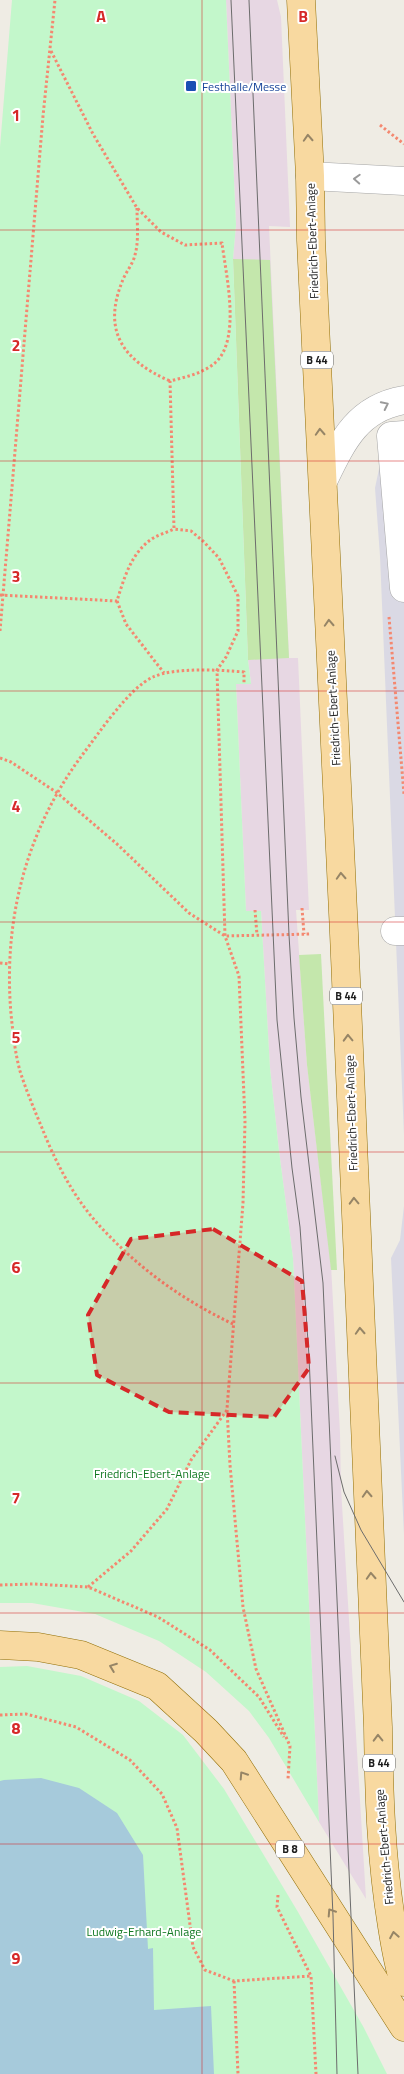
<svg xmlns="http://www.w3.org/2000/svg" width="404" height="2074" viewBox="0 0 404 2074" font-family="'Titillium Web',sans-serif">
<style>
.industrial{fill:#e7d7e3}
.grass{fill:#c4e7ac}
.park{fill:#c3f7cb}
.plaza{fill:#dad9e4}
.water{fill:#a6cadb}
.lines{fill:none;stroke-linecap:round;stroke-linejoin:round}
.minor-casing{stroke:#a5a5a5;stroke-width:29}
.major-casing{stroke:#926f06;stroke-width:29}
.path{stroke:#f48870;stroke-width:3;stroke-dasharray:2.5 2.5;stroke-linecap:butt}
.minor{stroke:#fff;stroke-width:28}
.major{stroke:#f8d9a0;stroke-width:28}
.tram{stroke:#6c6c6c;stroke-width:1}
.oneway{stroke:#968566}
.oneway2{stroke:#9a9a9a}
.marked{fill:#d62828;fill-opacity:0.2;stroke:#d62828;stroke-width:4;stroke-dasharray:10 6;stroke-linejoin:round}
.grid{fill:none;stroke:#d62828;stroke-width:1;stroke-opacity:0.55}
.transit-dot{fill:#1a4fb4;stroke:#fff;stroke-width:2}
.labels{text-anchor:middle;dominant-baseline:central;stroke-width:4;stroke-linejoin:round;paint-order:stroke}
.shield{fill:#fff;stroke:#626262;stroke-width:1}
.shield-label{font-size:11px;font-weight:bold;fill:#1e1e1e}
.transit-label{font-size:12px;fill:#164399;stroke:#fff;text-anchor:start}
.street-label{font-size:12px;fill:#1e1e1e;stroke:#fff}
.park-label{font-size:12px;fill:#107821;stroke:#fff}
.grid-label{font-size:16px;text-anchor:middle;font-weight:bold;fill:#d62828;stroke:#fff;stroke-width:4;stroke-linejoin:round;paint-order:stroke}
</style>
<rect width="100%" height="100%" fill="#efece4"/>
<path class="industrial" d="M 226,0 L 277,0 L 281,17 L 290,227 L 269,226 L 289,658 L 298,658 L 309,910 L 296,910 L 307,1065 L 331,1265 L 340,1433 L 341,1488 L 366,1899 L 319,1822 L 293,1258 L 279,1151 L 270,1068 L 261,911 L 246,911 L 236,684 L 251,683 L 248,660 L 233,259 L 236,225 Z"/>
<g class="grass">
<path d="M 233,259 L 270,260 L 289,658 L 248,660 Z"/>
<path d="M 321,954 L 337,1270 L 331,1270 L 307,1065 L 299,955 Z"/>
</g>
<g class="park">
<path d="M 12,0 L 226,0 L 236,225 L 233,259 L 248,660 L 251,684 L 236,684 L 246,911 L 261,911 L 270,1068 L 279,1151 L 293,1258 L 319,1822 L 269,1738 L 249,1711 L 206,1672 L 159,1641 L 95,1614 L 32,1603 L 0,1603 L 0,147 Z"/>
<path d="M 27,1666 L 81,1676 L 139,1701 L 183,1735 L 224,1789 L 298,1912 L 364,2028 L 387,2074 L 0,2074 L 0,1667 Z"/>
</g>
<g class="plaza">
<path d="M 404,423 L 404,1135 L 380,556 L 375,488 L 383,450 Z"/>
<path d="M 404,1206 L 404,1535 L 391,1258 L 400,1240 Z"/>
</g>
<path class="water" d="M 41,1778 L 79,1788 L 117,1813 L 143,1855 L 148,1949 L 153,1948 L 154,2010 L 211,2006 L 214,2074 L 0,2074 L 0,1781 L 4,1780 Z"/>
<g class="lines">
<defs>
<g id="minor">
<path d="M 310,176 L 404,181"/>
<path d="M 404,435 L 391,436 L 404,588"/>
<path d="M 323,481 C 342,442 357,408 404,400"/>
<path d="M 395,931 L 404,931"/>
</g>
<g id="major">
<path d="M 301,0 L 310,176 L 311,240 L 344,933 L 378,1727 C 379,1794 381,1860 392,1926 C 395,1945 398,1964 404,1982"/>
<path d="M 0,1645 L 38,1647 L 81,1655 L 157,1686 L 206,1731 L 234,1761 L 404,2027"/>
</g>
</defs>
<use href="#minor" class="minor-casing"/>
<use href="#major" class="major-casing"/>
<g class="path">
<path d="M 51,51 L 93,134 L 137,208 L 161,232 L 185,245 L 222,243 C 226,275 241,338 216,362 C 204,373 186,377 170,381 L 174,529 L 191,531 L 203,541 L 219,558 L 238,596 L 238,631 L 226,657 L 217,670 L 225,936 L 239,976 L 245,1121 L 243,1203 L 227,1409 L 230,1465 L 243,1607 L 256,1669 L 290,1746 L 288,1779"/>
<path d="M 380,125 L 404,144"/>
<path d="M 137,208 C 137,223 139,241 135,255 C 133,264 125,273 122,282 C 102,332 124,361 170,381"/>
<path d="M 0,595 L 117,601 C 124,578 132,550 155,537 C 161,534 168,532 174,529"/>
<path d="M 117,601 L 126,624 L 164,673"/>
<path d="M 389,617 L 404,794"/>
<path d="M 0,631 L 43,116 L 55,0"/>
<path d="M 0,758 L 11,762 L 56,792 L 117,844 L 189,913 L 225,936 L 311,934"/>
<path d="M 302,908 L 304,934"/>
<path d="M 255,910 L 257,935"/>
<path d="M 0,963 L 9,964"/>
<path d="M 233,1324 C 179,1298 137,1267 97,1223 C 73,1196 55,1161 42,1128 C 34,1109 26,1090 20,1071 C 15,1053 13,1033 11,1014 C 3,920 26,830 83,754 C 99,733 129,688 153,677 C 175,667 220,670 244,672 L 244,684"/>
<path d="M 0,1585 L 34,1584 L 88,1587 L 158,1617 L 210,1650 L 259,1697 L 284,1737"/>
<path d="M 88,1587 L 131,1551 L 167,1509 L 191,1460 L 227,1410"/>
<path d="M 0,1715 L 26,1714 L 76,1727 L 130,1760 L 162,1794 L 177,1828 L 193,1947 L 205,1970 L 234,1981 L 311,1976"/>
<path d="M 278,1895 L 277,1907 L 311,1976 L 316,2074"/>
<path d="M 234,1981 L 238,2074"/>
</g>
<use href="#minor" class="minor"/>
<use href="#major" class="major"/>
<g class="tram">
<path d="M 231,0 L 277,1020 L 292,1168 L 300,1227 L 309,1356 L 333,1916 L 337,2074"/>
<path d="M 249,0 L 289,935 L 294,1018 L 301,1097 L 323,1283 L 358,2074"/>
<path d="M 335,1456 L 344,1492 L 361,1530 L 404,1602"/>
</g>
</g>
<defs><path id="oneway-chevron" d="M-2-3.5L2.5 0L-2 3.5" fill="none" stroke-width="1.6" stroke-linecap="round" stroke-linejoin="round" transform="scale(1.25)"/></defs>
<g class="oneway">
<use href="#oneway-chevron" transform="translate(308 138) rotate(-93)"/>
<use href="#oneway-chevron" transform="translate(320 432) rotate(-93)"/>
<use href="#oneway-chevron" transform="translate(329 623) rotate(-93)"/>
<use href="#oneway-chevron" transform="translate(341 876) rotate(-93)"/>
<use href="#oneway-chevron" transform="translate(348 1038) rotate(-92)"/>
<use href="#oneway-chevron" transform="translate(354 1201) rotate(-92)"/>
<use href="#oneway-chevron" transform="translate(360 1331) rotate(-93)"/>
<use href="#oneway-chevron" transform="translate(367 1494) rotate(-93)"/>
<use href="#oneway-chevron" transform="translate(371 1576) rotate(-93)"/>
<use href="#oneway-chevron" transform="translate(113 1667) rotate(-159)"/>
<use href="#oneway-chevron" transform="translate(378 1738) rotate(-91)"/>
<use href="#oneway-chevron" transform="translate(243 1775) rotate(-123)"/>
<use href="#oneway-chevron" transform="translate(331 1912) rotate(-123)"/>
<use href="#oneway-chevron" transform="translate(394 1935) rotate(-100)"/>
</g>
<g class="oneway2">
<use href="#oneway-chevron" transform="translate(357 179) rotate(-177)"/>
<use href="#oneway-chevron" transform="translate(385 405) rotate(-26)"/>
</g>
<path class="marked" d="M 213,1229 L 302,1281 L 309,1368 L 274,1417 L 169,1412 L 97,1375 L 88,1315 L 131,1239 Z"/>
<path class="grid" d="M 202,0 L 202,2074M 0,230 L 404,230M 0,461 L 404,461M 0,691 L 404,691M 0,922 L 404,922M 0,1152 L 404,1152M 0,1383 L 404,1383M 0,1613 L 404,1613M 0,1844 L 404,1844"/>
<rect class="transit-dot" x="185" y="80" width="12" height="12" rx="2.5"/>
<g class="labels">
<g class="shield">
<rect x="301" y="351.5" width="32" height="17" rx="4"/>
<rect x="330" y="987.5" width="32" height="17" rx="4"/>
<rect x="363" y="1754.5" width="32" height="17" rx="4"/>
<rect x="276" y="1840.5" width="28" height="17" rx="4"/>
</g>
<g class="shield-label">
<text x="317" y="360">B 44</text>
<text x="346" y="996">B 44</text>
<text x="379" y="1763">B 44</text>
<text x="290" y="1849">B 8</text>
</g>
<g class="transit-label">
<text x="202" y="86">Festhalle/Messe</text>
</g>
<g class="street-label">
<text transform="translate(312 241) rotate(-92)">Friedrich-Ebert-Anlage</text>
<text transform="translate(333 708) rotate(-93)">Friedrich-Ebert-Anlage</text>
<text transform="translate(351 1113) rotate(-92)">Friedrich-Ebert-Anlage</text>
<text transform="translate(384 1847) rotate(-95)">Friedrich-Ebert-Anlage</text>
</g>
<g class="park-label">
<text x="152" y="1473">Friedrich-Ebert-Anlage</text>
<text x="144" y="1931">Ludwig-Erhard-Anlage</text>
</g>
</g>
<g class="grid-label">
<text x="101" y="22">A</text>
<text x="303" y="22">B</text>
<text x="16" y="121">1</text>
<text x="16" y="351">2</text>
<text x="16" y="582">3</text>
<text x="16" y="812">4</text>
<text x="16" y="1043">5</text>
<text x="16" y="1273">6</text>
<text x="16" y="1504">7</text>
<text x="16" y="1734">8</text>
<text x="16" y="1964">9</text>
</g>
</svg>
